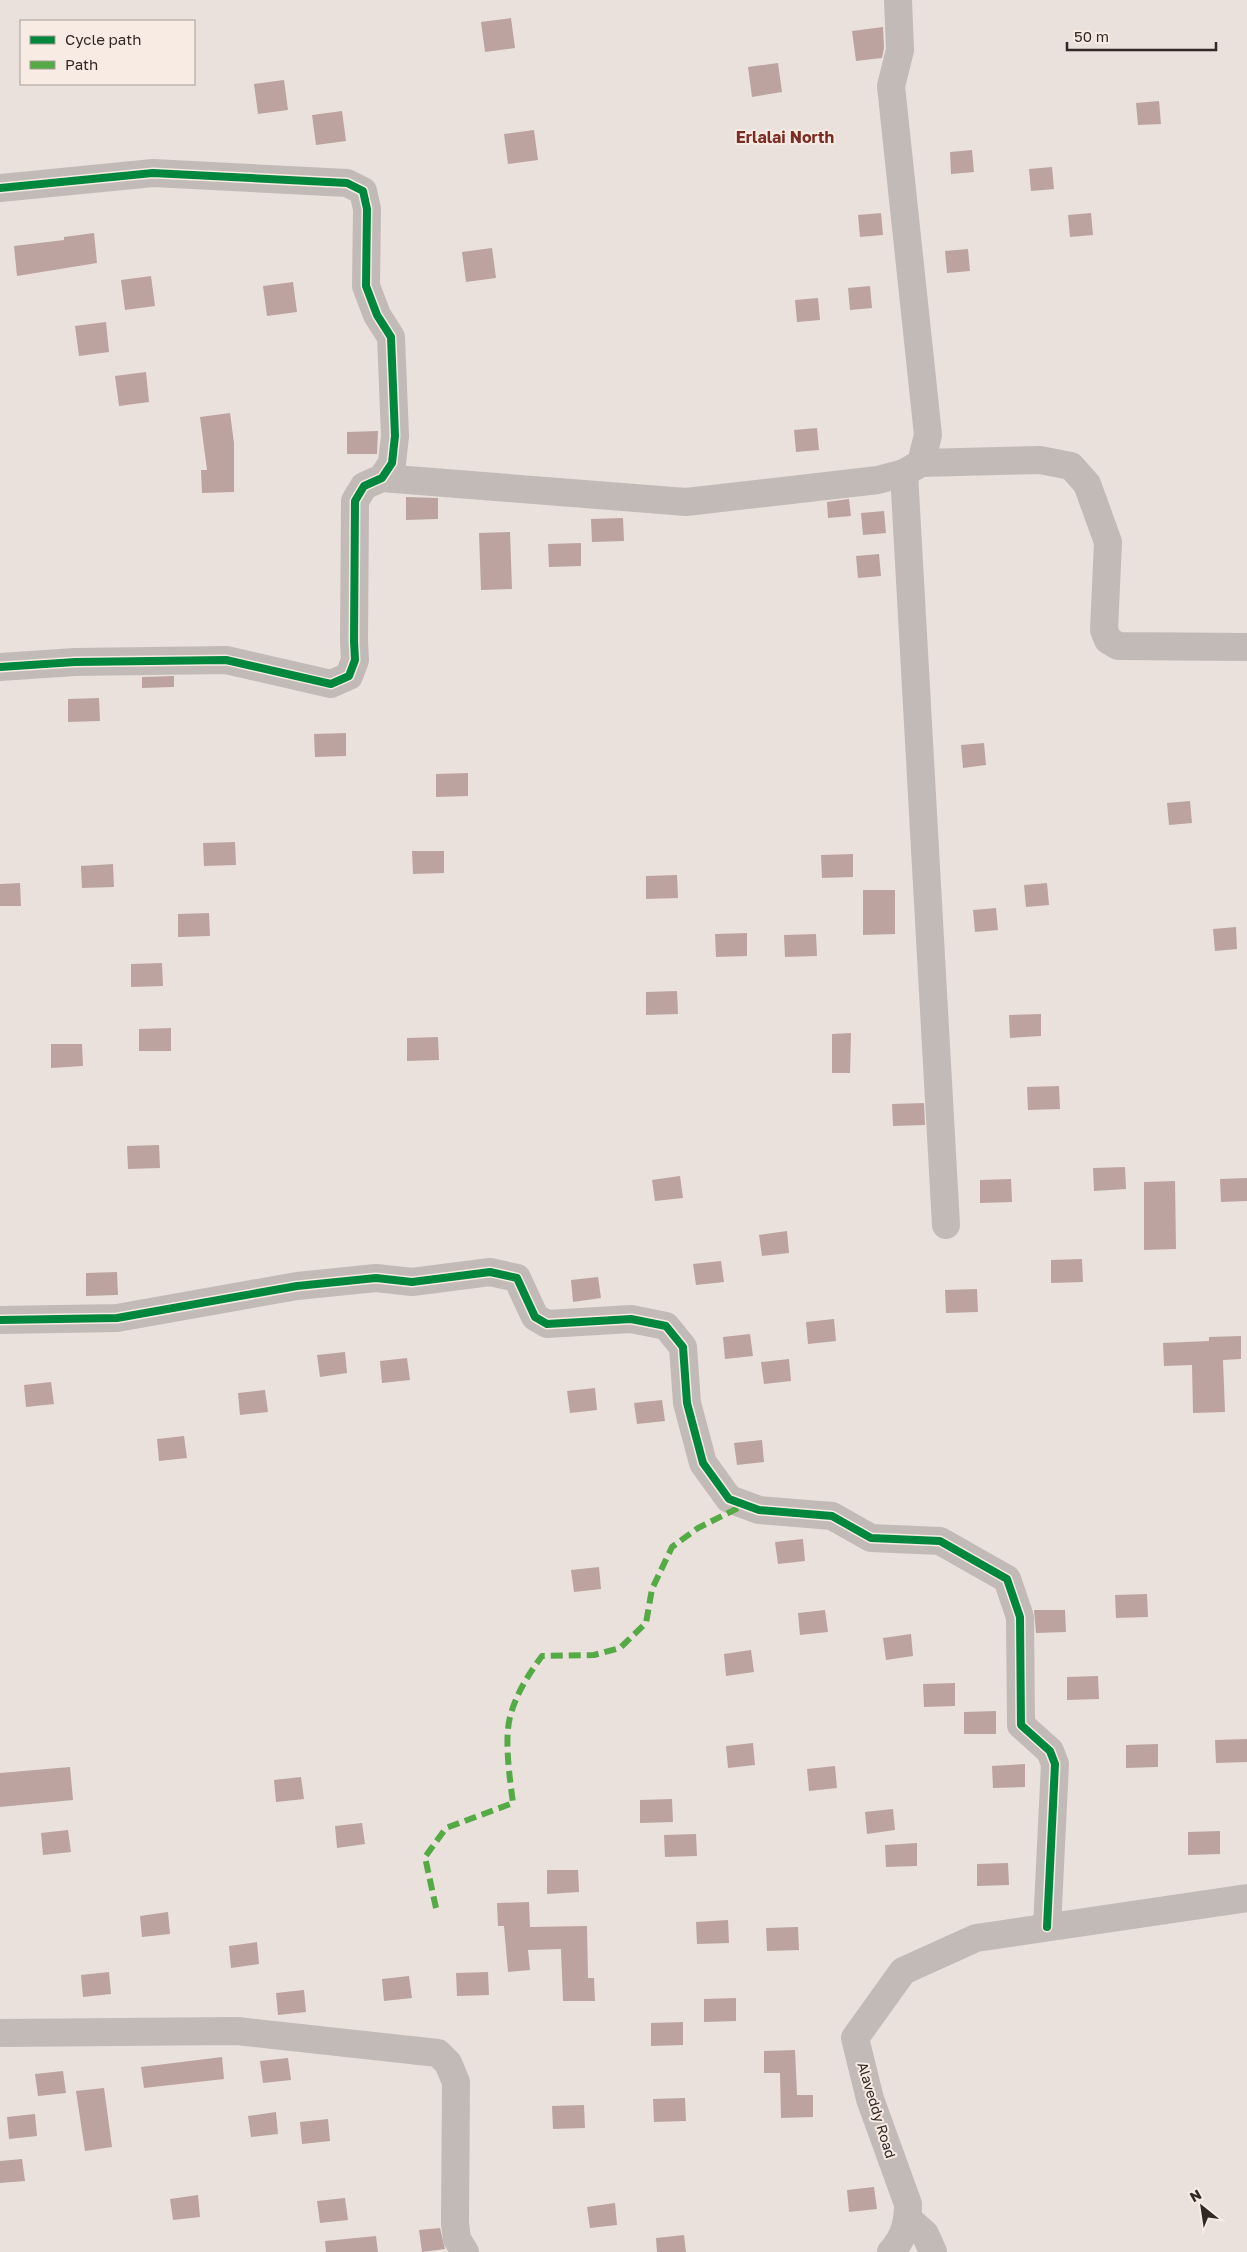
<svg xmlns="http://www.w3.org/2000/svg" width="1247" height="2252" viewBox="0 0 1247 2252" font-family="'Golos Text',sans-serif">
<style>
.building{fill:#bca39f}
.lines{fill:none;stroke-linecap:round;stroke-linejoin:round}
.minor{stroke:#c2bab7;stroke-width:28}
.quiet{stroke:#54aa44;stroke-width:6;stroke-dasharray:12 6;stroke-linecap:butt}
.cycleway-casing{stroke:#f7ebe3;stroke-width:11}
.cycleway{stroke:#00873e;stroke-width:8}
.labels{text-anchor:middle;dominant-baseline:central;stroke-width:4;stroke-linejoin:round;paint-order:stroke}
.street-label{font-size:14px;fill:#322826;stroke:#f7ebe3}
.quarter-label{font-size:16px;font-weight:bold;fill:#7b2c24;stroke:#f7ebe3}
</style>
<rect width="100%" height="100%" fill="#eae1dd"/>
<g class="building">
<path d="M 511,18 L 515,48 L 485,52 L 481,22 Z"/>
<path d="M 883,27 L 884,48 L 882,58 L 856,61 L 852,31 Z"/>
<path d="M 778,63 L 782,92 L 752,97 L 748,67 Z"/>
<path d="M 284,80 L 288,110 L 258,114 L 254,84 Z"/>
<path d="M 1159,101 L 1161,124 L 1138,125 L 1136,103 Z"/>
<path d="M 342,111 L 346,141 L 316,145 L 312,115 Z"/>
<path d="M 534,130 L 538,160 L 508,164 L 504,134 Z"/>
<path d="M 972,150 L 974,172 L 951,174 L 950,152 Z"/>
<path d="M 1052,167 L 1054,189 L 1031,191 L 1029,169 Z"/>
<path d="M 881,213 L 883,235 L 860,237 L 858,215 Z"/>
<path d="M 1091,213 L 1093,235 L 1070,237 L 1068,215 Z"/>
<path d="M 94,233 L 97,263 L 17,276 L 14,246 L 64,240 L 64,237 Z"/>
<path d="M 492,248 L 496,278 L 466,282 L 462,252 Z"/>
<path d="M 968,249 L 970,271 L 947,273 L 945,251 Z"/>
<path d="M 151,276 L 155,306 L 125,310 L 121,280 Z"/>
<path d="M 293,282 L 297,312 L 267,316 L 263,286 Z"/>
<path d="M 870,286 L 872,308 L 850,310 L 848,288 Z"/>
<path d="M 818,298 L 820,320 L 797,322 L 795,300 Z"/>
<path d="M 106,322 L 109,352 L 79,356 L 75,326 Z"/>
<path d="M 146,372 L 149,402 L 119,406 L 115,376 Z"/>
<path d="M 230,413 L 234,443 L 234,492 L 202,493 L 201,470 L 207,470 L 200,417 Z"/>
<path d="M 817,428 L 819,450 L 796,452 L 794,430 Z"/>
<path d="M 378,431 L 377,454 L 347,454 L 347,432 Z"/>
<path d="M 406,497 L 438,498 L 438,519 L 406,520 Z"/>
<path d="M 849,499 L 851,516 L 828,518 L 827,502 Z"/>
<path d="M 884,511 L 886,533 L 863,535 L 861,513 Z"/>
<path d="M 623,518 L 624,541 L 592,542 L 591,519 Z"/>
<path d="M 510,532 L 512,589 L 481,590 L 479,533 Z"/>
<path d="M 581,543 L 581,566 L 549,567 L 548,544 Z"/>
<path d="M 879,554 L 881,576 L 858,578 L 856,556 Z"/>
<path d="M 174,676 L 174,687 L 142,688 L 142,677 Z"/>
<path d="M 99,698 L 100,721 L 68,722 L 68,699 Z"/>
<path d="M 346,733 L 346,756 L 315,757 L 314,734 Z"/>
<path d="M 984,743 L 986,765 L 963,768 L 961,745 Z"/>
<path d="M 468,773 L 468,796 L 436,797 L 436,774 Z"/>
<path d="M 1190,801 L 1192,823 L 1169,825 L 1167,803 Z"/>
<path d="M 235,842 L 236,865 L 204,866 L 203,843 Z"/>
<path d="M 412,851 L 444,851 L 444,873 L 413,874 Z"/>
<path d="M 853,854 L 853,877 L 822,878 L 821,855 Z"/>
<path d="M 113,864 L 114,887 L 82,888 L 81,866 Z"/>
<path d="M 677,875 L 678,898 L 646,899 L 646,876 Z"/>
<path d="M 20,883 L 21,906 L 0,906 L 0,884 Z"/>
<path d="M 1047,883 L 1049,905 L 1026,907 L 1024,885 Z"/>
<path d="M 863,890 L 895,890 L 895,934 L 863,935 Z"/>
<path d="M 996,908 L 998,930 L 975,932 L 973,910 Z"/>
<path d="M 209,913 L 210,936 L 178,937 L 178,914 Z"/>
<path d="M 1236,927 L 1237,949 L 1215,951 L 1213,929 Z"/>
<path d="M 747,933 L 747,956 L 716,957 L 715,934 Z"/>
<path d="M 816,934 L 817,956 L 785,957 L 784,935 Z"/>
<path d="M 162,963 L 163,986 L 131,987 L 131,964 Z"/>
<path d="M 677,991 L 678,1014 L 646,1015 L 646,992 Z"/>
<path d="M 1041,1014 L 1041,1036 L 1010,1038 L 1009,1015 Z"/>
<path d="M 171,1028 L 171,1051 L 139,1051 L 139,1029 Z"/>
<path d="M 851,1033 L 850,1073 L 832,1073 L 832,1034 Z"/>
<path d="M 438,1037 L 439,1060 L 407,1061 L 407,1038 Z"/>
<path d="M 51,1044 L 82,1044 L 83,1066 L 51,1068 Z"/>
<path d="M 1059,1086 L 1060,1109 L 1028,1110 L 1027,1087 Z"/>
<path d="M 924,1103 L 925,1125 L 893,1126 L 892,1104 Z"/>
<path d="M 159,1145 L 160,1168 L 128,1169 L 127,1146 Z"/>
<path d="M 1125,1167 L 1126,1189 L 1094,1191 L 1093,1168 Z"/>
<path d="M 680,1176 L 683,1198 L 655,1201 L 652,1180 Z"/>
<path d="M 1247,1178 L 1247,1201 L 1221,1202 L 1220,1179 Z"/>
<path d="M 1011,1179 L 1012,1202 L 980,1203 L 980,1180 Z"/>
<path d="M 1175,1181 L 1176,1249 L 1144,1250 L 1144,1182 Z"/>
<path d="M 787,1231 L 789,1253 L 762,1256 L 759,1235 Z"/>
<path d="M 1082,1259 L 1083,1282 L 1051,1283 L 1051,1260 Z"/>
<path d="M 721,1261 L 724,1282 L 696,1285 L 693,1264 Z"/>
<path d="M 117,1272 L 118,1295 L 86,1296 L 86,1273 Z"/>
<path d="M 598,1277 L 601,1298 L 573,1302 L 571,1280 Z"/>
<path d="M 977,1289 L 978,1312 L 946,1313 L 945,1290 Z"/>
<path d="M 834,1319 L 836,1341 L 808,1344 L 806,1322 Z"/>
<path d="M 750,1334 L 753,1356 L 725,1359 L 723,1337 Z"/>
<path d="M 1241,1336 L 1241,1359 L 1223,1360 L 1225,1412 L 1193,1413 L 1192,1365 L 1164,1366 L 1163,1343 L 1209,1341 L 1209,1337 Z"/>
<path d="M 345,1352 L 347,1373 L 320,1377 L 317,1355 Z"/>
<path d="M 407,1358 L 410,1380 L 382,1383 L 380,1361 Z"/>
<path d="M 789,1359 L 791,1381 L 764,1384 L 761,1362 Z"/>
<path d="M 51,1382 L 54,1404 L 26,1407 L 24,1385 Z"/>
<path d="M 595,1388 L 597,1410 L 570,1413 L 567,1391 Z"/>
<path d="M 265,1390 L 268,1412 L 240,1415 L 238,1393 Z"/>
<path d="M 662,1400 L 665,1421 L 637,1424 L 634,1403 Z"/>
<path d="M 184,1436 L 187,1458 L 159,1461 L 157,1439 Z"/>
<path d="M 762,1440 L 764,1462 L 737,1465 L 734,1443 Z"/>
<path d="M 803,1539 L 805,1561 L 778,1564 L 775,1542 Z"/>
<path d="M 599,1567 L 601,1589 L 574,1592 L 571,1570 Z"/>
<path d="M 1147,1594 L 1148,1617 L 1116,1618 L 1115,1595 Z"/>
<path d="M 825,1610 L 828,1632 L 800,1635 L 798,1613 Z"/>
<path d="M 1034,1610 L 1065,1610 L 1066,1632 L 1036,1633 Z"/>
<path d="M 911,1634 L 913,1656 L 886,1660 L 883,1638 Z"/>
<path d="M 751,1650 L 754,1672 L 726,1676 L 724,1654 Z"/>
<path d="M 1098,1676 L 1099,1699 L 1067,1700 L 1067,1677 Z"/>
<path d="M 955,1683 L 955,1706 L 924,1707 L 923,1684 Z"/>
<path d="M 996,1711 L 996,1734 L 964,1734 L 964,1712 Z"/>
<path d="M 1247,1739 L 1247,1762 L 1216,1763 L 1215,1740 Z"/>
<path d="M 753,1743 L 755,1765 L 728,1768 L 726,1746 Z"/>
<path d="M 1158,1744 L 1158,1767 L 1126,1768 L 1126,1745 Z"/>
<path d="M 1025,1764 L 1025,1787 L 993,1788 L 992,1766 Z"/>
<path d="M 835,1766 L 837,1788 L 809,1791 L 807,1769 Z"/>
<path d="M 70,1767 L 73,1800 L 0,1807 L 0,1773 Z"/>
<path d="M 301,1777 L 304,1799 L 276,1802 L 274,1780 Z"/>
<path d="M 672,1799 L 673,1822 L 640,1823 L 640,1800 Z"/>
<path d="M 893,1809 L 895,1830 L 867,1834 L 865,1812 Z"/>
<path d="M 362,1823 L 365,1844 L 337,1848 L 335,1826 Z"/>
<path d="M 68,1830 L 71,1852 L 43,1855 L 41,1833 Z"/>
<path d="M 1220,1831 L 1220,1854 L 1188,1855 L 1188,1832 Z"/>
<path d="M 696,1834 L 697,1856 L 665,1857 L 664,1835 Z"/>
<path d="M 917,1843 L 917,1866 L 886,1867 L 885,1845 Z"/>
<path d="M 1008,1863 L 1009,1885 L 977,1886 L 977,1864 Z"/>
<path d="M 547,1870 L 578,1870 L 579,1892 L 547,1894 Z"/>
<path d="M 529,1902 L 530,1927 L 587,1926 L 588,1978 L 594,1978 L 595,2001 L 563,2001 L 561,1949 L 528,1950 L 530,1970 L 508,1972 L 504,1926 L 498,1926 L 497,1903 Z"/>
<path d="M 168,1912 L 170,1934 L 142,1937 L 140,1916 Z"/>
<path d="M 728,1920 L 729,1943 L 697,1944 L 696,1922 Z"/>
<path d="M 798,1927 L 799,1950 L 767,1951 L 766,1928 Z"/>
<path d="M 257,1942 L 259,1964 L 231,1968 L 229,1946 Z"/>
<path d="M 109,1972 L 111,1994 L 83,1997 L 81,1975 Z"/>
<path d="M 488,1972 L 489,1995 L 457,1996 L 456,1973 Z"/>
<path d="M 409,1976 L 412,1998 L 384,2001 L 382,1979 Z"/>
<path d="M 304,1990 L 306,2012 L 278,2015 L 276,1993 Z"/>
<path d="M 736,1998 L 736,2021 L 704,2022 L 704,1999 Z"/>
<path d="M 683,2022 L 683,2045 L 651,2046 L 651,2023 Z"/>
<path d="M 795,2050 L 797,2095 L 813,2095 L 813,2117 L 781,2118 L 780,2073 L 764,2073 L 764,2051 Z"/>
<path d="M 222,2057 L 224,2079 L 144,2088 L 141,2067 Z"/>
<path d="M 288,2058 L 291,2080 L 263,2083 L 260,2061 Z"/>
<path d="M 63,2071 L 66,2093 L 38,2096 L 35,2074 Z"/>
<path d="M 104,2088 L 112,2147 L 85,2151 L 76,2091 Z"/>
<path d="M 685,2098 L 686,2121 L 654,2122 L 653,2099 Z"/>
<path d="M 584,2105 L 585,2128 L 553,2129 L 552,2106 Z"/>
<path d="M 276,2112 L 278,2134 L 251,2137 L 248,2116 Z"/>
<path d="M 35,2114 L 37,2136 L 9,2139 L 7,2117 Z"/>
<path d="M 328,2119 L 330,2141 L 302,2144 L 300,2122 Z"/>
<path d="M 22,2159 L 25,2181 L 0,2183 L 0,2161 Z"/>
<path d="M 874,2187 L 877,2209 L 849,2212 L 847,2190 Z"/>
<path d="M 198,2195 L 200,2217 L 173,2220 L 170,2199 Z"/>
<path d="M 345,2198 L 348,2220 L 320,2223 L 317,2201 Z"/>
<path d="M 615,2203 L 617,2225 L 590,2228 L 587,2207 Z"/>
<path d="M 440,2228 L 445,2249 L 422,2252 L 419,2230 Z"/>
<path d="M 684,2235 L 686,2252 L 657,2252 L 656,2238 Z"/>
<path d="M 376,2236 L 378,2252 L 326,2252 L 325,2241 Z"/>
</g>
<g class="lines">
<g class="minor">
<path d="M 0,188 L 153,173 L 347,183 L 363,191 L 367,209 L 366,286 L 377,315 L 391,337 L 395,436 L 392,463 L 382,478 L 364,486 L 355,501 L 354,641 L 355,660 L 349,676 L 331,684 L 226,660 L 75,662 L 0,667"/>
<path d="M 921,463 L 1040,460 L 1071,466 L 1087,484 L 1108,542 L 1104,630 L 1108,640 L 1118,646 L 1247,647"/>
<path d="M 904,473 L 946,1225"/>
<path d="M 382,478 L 686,502 L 878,480 L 904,473 L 921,463 L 928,435 L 891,86 L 900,50 L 898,0"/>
<path d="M 0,1320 L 117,1318 L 297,1286 L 376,1278 L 412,1282 L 490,1272 L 517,1278 L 535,1317 L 547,1324 L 631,1319 L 666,1326 L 683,1347 L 687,1403 L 703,1463 L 729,1499 L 759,1510 L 832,1516 L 871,1538 L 940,1541 L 1007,1579 L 1020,1617 L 1021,1725 L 1050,1751 L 1055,1764 L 1047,1927"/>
<path d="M 0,2033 L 237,2031 L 438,2053 L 448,2063 L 456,2082 L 455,2224 L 457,2239 L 465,2252"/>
<path d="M 908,2219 L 925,2234 L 933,2252"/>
<path d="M 891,2252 C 904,2238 908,2223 908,2204 L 870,2099 L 855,2038 L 903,1971 L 976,1938 L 1247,1898"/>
</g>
<path class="quiet" d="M 436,1908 L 425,1857 L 446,1828 L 513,1803 C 510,1780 504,1740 510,1717 C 516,1694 528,1675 542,1656 L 594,1655 L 620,1648 L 646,1623 L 652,1589 L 672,1547 L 698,1528 L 744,1505"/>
<defs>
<g id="cycleway">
<path d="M 0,188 L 153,173 L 347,183 L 363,191 L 367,209 L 366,286 L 377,315 L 391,337 L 395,436 L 392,463 L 382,478 L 364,486 L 355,501 L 354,641 L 355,660 L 349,676 L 331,684 L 226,660 L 75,662 L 0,667"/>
<path d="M 0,1320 L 117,1318 L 297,1286 L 376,1278 L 412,1282 L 490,1272 L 517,1278 L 535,1317 L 547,1324 L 631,1319 L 666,1326 L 683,1347 L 687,1403 L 703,1463 L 729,1499 L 759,1510 L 832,1516 L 871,1538 L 940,1541 L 1007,1579 L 1020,1617 L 1021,1725 L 1050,1751 L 1055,1764 L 1047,1927"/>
</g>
</defs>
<use href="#cycleway" class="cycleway-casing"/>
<use href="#cycleway" class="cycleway"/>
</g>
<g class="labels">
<g class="street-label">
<text transform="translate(877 2110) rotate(73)">Alaveddy Road</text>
</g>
<g class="quarter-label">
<text x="785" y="137">Erlalai North</text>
</g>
</g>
<rect x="20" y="20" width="175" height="65" fill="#f7ebe3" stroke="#a89d97"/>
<rect x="30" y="36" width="25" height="8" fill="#00873e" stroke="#a89d97"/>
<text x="65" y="45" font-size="15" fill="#322826">Cycle path</text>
<rect x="30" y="61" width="25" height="8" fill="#54aa44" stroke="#a89d97"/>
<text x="65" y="70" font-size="15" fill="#322826">Path</text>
<g transform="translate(1202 2207) rotate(330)" stroke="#f7ebe3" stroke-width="4" paint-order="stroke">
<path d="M0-4L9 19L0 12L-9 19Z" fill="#322826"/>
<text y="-8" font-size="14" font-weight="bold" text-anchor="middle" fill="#322826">N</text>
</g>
<path d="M1067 42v8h149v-8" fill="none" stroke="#322826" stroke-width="2.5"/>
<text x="1074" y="42" font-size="15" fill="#322826" stroke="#f7ebe3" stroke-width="4" paint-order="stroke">50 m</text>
</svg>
